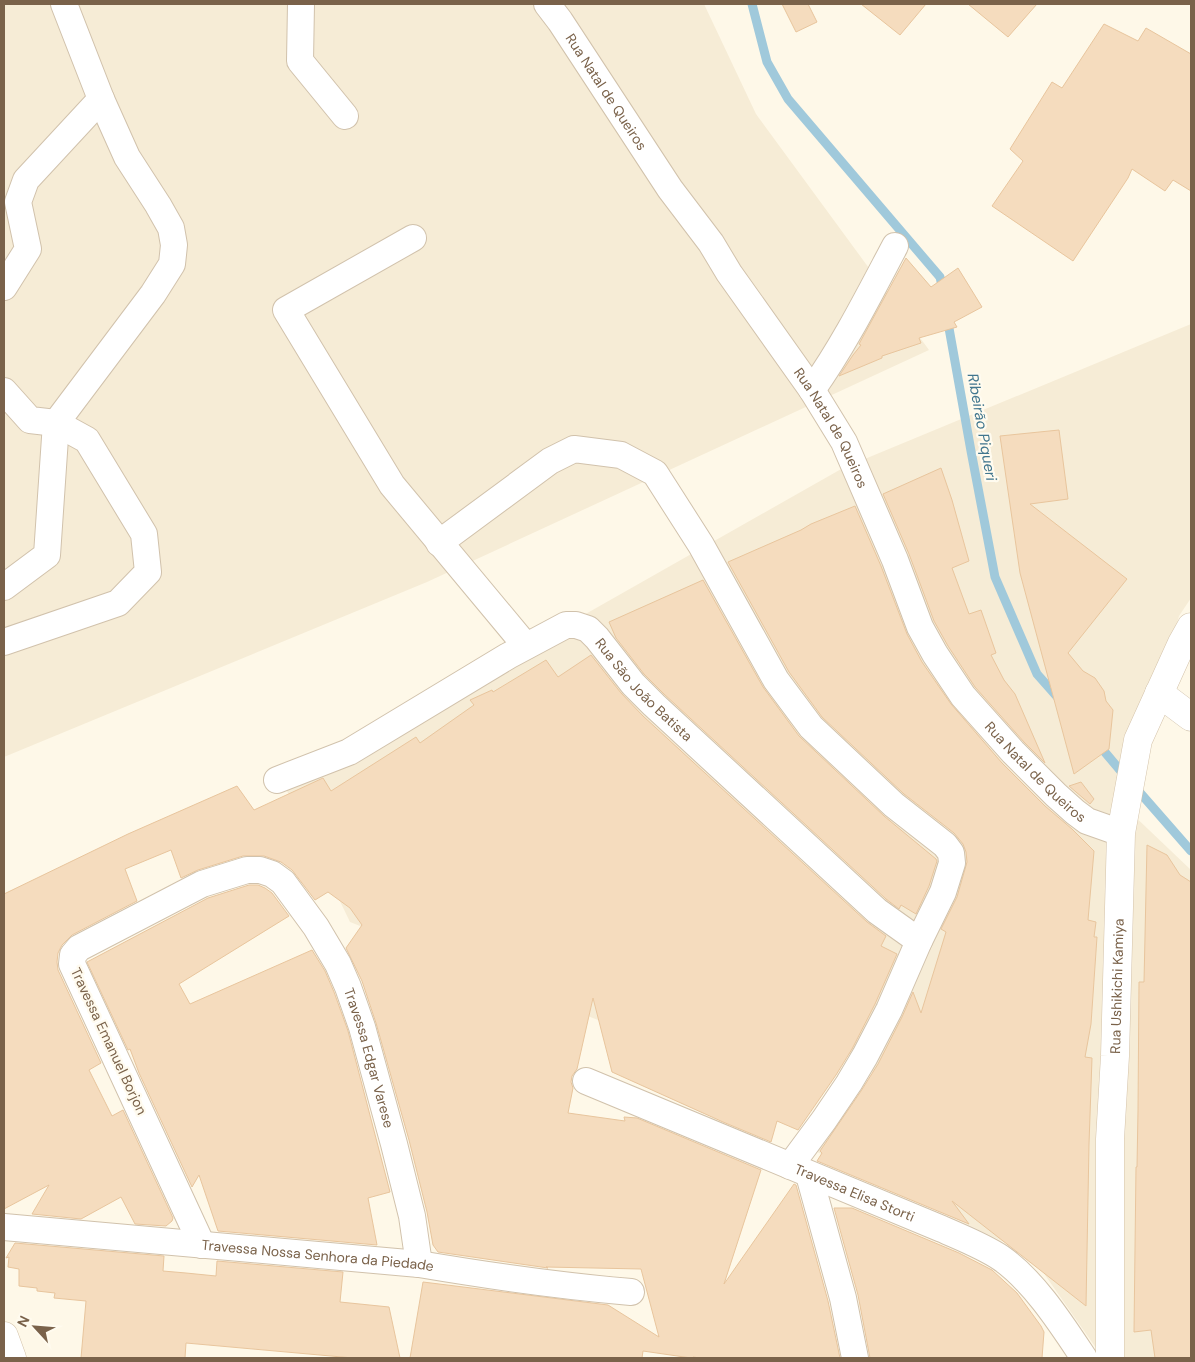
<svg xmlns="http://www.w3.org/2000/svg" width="1195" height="1362" viewBox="0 0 1195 1362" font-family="'DM Sans',sans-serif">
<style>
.residential{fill:#f6ecd6}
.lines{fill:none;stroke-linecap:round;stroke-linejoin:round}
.stream{stroke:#a0c9db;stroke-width:9}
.building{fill:#f5dcbe;stroke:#e8c59d}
.minor-casing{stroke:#d1c2ac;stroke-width:28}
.tertiary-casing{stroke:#d1c2ac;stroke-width:29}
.secondary-casing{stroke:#d4c3aa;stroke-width:29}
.minor{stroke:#fff;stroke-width:26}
.tertiary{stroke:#fff;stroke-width:28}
.secondary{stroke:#fff;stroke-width:28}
.labels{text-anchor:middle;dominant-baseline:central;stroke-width:4.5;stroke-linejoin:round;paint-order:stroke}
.street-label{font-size:14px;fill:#7a624a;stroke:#fffbef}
.water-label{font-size:15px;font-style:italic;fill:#41768e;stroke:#fffbef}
</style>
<rect width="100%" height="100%" fill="#fef8e8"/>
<g class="residential">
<path d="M 4,4 L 704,4 L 756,114 L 929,350 L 427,582 L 4,757 Z"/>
<path d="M 1191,324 L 1191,598 L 1179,616 L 1127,809 L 1191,870 L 1191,1358 L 1103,1358 L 1031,1255 L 815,1151 L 875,1074 L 858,1060 L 675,924 L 603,1022 L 350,922 L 284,785 L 843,468 Z"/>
</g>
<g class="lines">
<g class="stream">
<path d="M 752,4 L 767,62 L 788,99 L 940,277 L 943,290"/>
<path d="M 947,317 L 971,451 L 995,577 L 1037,674 L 1060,700"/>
<path d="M 1098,744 L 1125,776"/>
<path d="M 1135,787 L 1191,851"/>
</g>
</g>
<g class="building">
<path d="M 782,4 L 808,4 L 817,22 L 796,32 Z"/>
<path d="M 861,4 L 926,4 L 900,35 Z"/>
<path d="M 968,4 L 1037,4 L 1008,37 Z"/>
<path d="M 1104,24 L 1138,41 L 1146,28 L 1191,54 L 1191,191 L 1173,180 L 1165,191 L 1132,169 L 1128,178 L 1073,261 L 992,206 L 1023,161 L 1010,149 L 1052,82 L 1062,88 Z"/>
<path d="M 906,258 L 931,287 L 958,268 L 982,307 L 954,322 L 957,327 L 919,338 L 921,343 L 882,356 L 882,358 L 839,376 L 853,355 L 861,345 L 859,344 Z"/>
<path d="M 1059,430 L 1068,499 L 1030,504 L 1127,579 L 1068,653 L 1083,671 L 1095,678 L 1104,691 L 1106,701 L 1113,710 L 1109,749 L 1074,774 L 1020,573 L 1000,436 Z"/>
<path d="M 941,468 L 952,500 L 969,561 L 952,568 L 969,614 L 981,610 L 996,653 L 991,655 L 1004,680 L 1015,694 L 1045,763 L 1024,742 L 975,687 L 948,646 L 934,621 L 909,554 L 883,494 Z"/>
<path d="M 855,506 L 881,566 L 907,634 L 922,662 L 951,704 L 1002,763 L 1045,806 L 1072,829 L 1094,851 L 1088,920 L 1096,922 L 1094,937 L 1097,937 L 1091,1024 L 1085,1057 L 1092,1058 L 1089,1144 L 1086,1306 L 952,1201 L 969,1224 L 817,1161 L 822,1153 L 820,1151 L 861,1091 L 878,1064 L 902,1017 L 913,992 L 921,1013 L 946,932 L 941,929 L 957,897 L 967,862 L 966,852 L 963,844 L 954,833 L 904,794 L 822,717 L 789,672 L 728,562 L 801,530 L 811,524 Z"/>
<path d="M 703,580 L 763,687 L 799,736 L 884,816 L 936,859 L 937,861 L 929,886 L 916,914 L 901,905 L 899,909 L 886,899 L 664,694 L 644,674 L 616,638 L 609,622 Z"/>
<path d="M 591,655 L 621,693 L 643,716 L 867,922 L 886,936 L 881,946 L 897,954 L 875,1004 L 852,1049 L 836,1075 L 798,1130 L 777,1121 L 771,1142 L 723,1122 L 612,1072 L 593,998 L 577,1069 L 572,1076 L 571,1082 L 573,1088 L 568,1113 L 625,1121 L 624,1117 L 637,1118 L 761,1170 L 724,1284 L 794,1184 L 796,1185 L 828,1301 L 840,1358 L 700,1358 L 693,1357 L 694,1358 L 691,1358 L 643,1351 L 642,1358 L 410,1358 L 423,1282 L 608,1305 L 659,1337 L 641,1269 L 546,1267 L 548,1268 L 438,1252 L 433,1245 L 427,1212 L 409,1140 L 376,1023 L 362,981 L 346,948 L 362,925 L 350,908 L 328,892 L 315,900 L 292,870 L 281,862 L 264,856 L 243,856 L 198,870 L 181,878 L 171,850 L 125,869 L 137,901 L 72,935 L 62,945 L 58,953 L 57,962 L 58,970 L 101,1063 L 89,1070 L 112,1116 L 123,1110 L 173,1218 L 172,1221 L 166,1226 L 135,1224 L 121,1197 L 81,1219 L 32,1214 L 49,1185 L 4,1209 L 4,894 L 128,834 L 237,786 L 254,810 L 323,778 L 331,791 L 416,737 L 420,743 L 474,705 L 470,700 L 492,690 L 493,692 L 546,660 L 558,677 Z"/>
<path d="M 1081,782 L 1094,799 L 1090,804 L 1069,786 Z"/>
<path d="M 1147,845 L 1167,855 L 1180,875 L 1191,882 L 1191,1358 L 1155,1358 L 1151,1330 L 1134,1332 L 1136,1167 L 1137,1167 L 1138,1111 L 1139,982 L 1144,982 Z"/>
<path d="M 249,885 L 258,885 L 265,888 L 272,893 L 289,916 L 179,984 L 190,1004 L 312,950 L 325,971 L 334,992 L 348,1031 L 390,1192 L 368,1198 L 377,1245 L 218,1231 L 199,1175 L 192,1187 L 139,1073 L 130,1049 L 128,1050 L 87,962 L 208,898 Z"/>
<path d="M 834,1208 L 852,1208 L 959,1253 L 992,1270 L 1017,1293 L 1041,1326 L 1044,1332 L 1042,1358 L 870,1358 L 858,1295 Z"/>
<path d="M 15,1243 L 164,1256 L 163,1271 L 186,1273 L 216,1276 L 217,1261 L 343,1272 L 340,1302 L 389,1307 L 400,1358 L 353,1358 L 186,1343 L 185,1358 L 81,1358 L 86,1301 L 54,1298 L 55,1293 L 37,1291 L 37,1288 L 19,1286 L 19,1269 L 8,1267 L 9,1257 L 6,1258 Z"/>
</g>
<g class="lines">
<defs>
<g id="minor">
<path d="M 301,4 L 300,61 L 345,116"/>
<path id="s1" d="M 547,4 L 560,21 L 670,189 L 711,243 L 729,273 L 812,390 L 844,442 L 895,560 L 920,627 L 935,654 L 963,696 L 1013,752 L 1056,795 L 1075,812 L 1087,821 L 1121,833"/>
<path d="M 413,238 L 286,310 L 392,485 L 526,646"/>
<path d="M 4,287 L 28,249 L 18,202 L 26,180 L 101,99"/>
<path d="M 812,390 C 844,345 869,295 895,246"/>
<path d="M 4,391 L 30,420 L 56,423 L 87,440 L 144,534 L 148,572 L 118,603 L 4,642"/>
<path d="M 439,543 L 550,461 L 574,449 L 621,455 L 655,473 L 701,545 L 776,680 L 811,727 L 894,805 L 945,845 L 951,853 L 952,863 L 943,892 L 919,941 L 889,1010 L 865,1056 L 849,1083 L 824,1120 L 790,1166"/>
<path d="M 4,587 L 47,555 L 56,423 L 153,294 L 172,264 L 174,245 L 171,228 L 158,205 L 127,157 L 101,99 L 64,4"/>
<path id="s2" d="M 277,780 L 349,752 L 508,656 L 566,625 L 576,625 L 588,629 L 597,638 L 633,684 L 654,705 L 877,911 L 919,941"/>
<path id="s3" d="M 586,1081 L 942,1229 C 962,1238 983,1246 1001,1258 C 1034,1281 1062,1325 1084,1358"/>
<path d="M 809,1175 L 843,1298 L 855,1358"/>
<path id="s4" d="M 4,1227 L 419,1264 C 490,1276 560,1286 631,1292"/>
<path id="s5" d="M 202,1245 L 72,964 L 73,955 L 79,948 L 202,884 L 247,870 L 260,870 L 272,874 L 283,882 L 316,927 L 338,964 L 348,987 L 362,1027 L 394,1144 L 412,1216 L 419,1264"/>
</g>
<path id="tertiary" d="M 1159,693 L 1191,717"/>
<g id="secondary">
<path d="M 4,1336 L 12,1358"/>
<path id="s6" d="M 1110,1358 L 1110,1139 L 1115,1056 L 1121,833 L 1138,740 L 1182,643 L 1191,627"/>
</g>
</defs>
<use href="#minor" class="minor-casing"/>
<use href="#tertiary" class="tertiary-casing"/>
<use href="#secondary" class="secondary-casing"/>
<use href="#minor" class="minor"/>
<use href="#tertiary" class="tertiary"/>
<use href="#secondary" class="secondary"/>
</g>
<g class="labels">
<g class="street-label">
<text stroke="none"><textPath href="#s1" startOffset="106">Rua Natal de Queiros</textPath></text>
<text stroke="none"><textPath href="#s1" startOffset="511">Rua Natal de Queiros</textPath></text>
<text stroke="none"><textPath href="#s2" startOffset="434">Rua São João Batista</textPath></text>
<text stroke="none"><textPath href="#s1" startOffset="916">Rua Natal de Queiros</textPath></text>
<text stroke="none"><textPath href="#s6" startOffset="372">Rua Ushikichi Kamiya</textPath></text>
<text transform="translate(109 1041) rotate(65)">Travessa Emanuel Borjon</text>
<text stroke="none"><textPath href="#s5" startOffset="751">Travessa Edgar Varese</textPath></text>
<text stroke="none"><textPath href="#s3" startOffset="291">Travessa Elisa Storti</textPath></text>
<text stroke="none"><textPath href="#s4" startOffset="315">Travessa Nossa Senhora da Piedade</textPath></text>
</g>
<g class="water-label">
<text transform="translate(982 427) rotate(80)">Ribeirão Piqueri</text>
</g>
</g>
<rect width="1195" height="1362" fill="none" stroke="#7a624a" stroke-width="10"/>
<g transform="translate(35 1327) rotate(296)" stroke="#fffbef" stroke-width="4" paint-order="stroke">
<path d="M0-4L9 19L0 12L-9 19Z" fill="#7a624a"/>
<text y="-8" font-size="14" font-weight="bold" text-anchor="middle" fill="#7a624a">N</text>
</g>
</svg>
